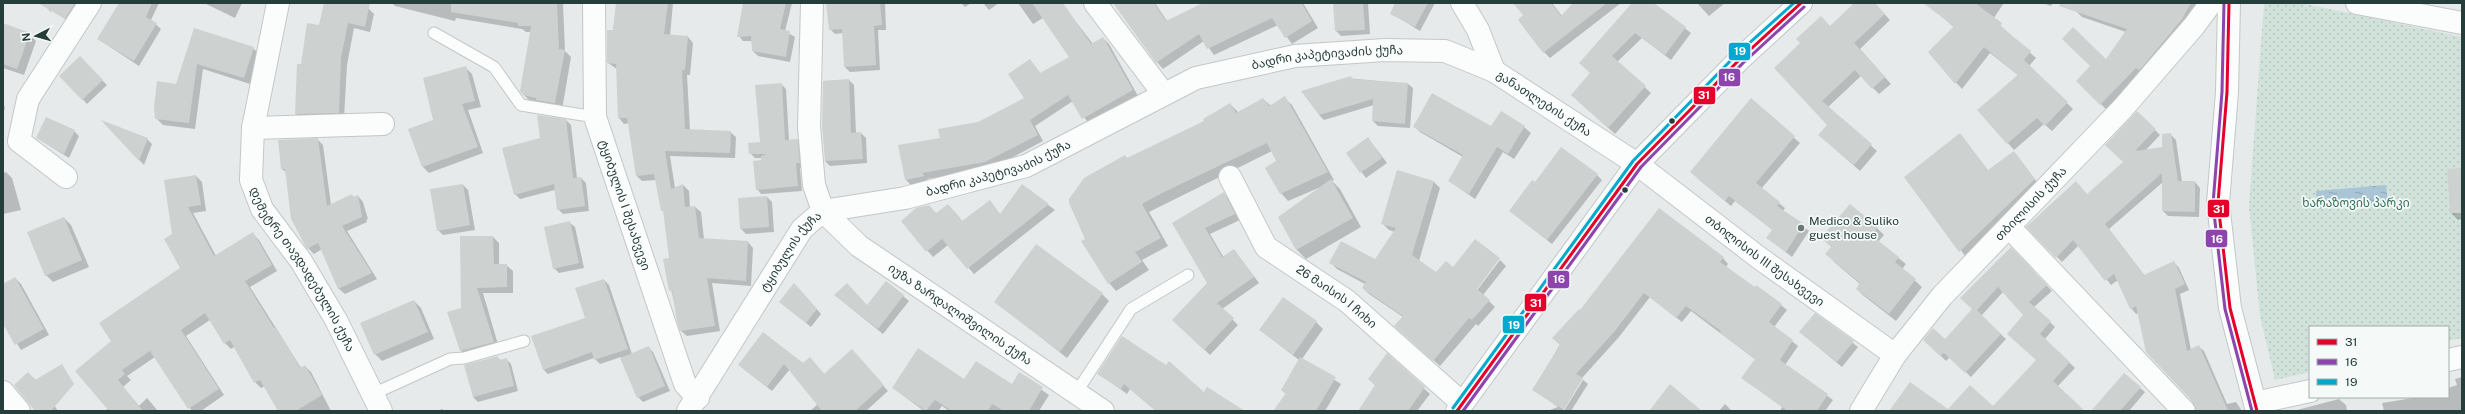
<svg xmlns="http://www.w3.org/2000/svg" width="2465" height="414" viewBox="0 0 2465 414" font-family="'Public Sans','Noto Sans Georgian',sans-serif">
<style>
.grass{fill:url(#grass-dots)}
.water{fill:url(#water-ripples)}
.shadow{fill:#0003}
.building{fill:#cdd2d1}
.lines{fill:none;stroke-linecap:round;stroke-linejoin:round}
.lane-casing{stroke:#c3c7c7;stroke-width:13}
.street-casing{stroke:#c3c7c7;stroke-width:24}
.secondary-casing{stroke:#c2c8c7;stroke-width:24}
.lane{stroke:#fbfcfc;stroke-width:11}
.street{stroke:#fbfcfc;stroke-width:22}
.secondary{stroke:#fbfcfc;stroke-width:22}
.bus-1-casing{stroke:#f5f9f8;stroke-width:6}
.bus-2-casing{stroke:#f5f9f8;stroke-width:6}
.bus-3-casing{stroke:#f5f9f8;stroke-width:6}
.bus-1{stroke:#e4002b;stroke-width:3}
.bus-2{stroke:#8e44ad;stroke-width:3}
.bus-3{stroke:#00a9ce;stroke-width:3}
.bus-dot{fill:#253d3b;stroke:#f5f9f8;stroke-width:1.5}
.poi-dot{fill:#697a78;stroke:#f5f9f8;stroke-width:1.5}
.labels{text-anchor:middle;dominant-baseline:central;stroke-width:3.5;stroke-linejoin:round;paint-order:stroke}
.street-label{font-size:12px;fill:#253d3b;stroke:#f5f9f8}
.park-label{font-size:12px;fill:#327058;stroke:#f5f9f8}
.poi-label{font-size:12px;fill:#253d3b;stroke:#f5f9f8;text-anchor:start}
.line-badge{stroke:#f5f9f8;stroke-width:1.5}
.badge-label{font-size:11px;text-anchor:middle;font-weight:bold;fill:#fff}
</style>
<defs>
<pattern id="grass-dots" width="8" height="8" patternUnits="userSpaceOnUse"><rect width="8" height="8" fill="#d1e2da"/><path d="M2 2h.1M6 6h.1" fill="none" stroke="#b3c3bc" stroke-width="1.8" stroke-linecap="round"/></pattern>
<pattern id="water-ripples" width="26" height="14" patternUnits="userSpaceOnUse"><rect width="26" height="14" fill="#aac6d6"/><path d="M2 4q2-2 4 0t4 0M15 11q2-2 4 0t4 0" fill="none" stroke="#8aa2af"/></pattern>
</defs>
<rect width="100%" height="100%" fill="#e6eaea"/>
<path class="grass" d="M 2264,3 L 2301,3 L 2462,37 L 2462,338 L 2448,341 L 2448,327 L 2310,327 L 2310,372 L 2275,380 L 2260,316 L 2249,206 Z"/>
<path class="water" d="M 2386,185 L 2388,203 L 2317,209 L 2316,191 Z"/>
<g class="shadow">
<path d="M 49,3 L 83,3 L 69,21 L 51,10 L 51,12 L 47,8 Z"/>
<path d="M 120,3 L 159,3 L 151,20 L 161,29 L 139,66 L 98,39 Z"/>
<path d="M 204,3 L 242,3 L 235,18 Z"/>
<path d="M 325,3 L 347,3 L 368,8 L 374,14 L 370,32 L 354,28 L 347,65 L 344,118 L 302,120 L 296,114 L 302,66 L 319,26 Z"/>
<path d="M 392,3 L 563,3 L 565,51 L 571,57 L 562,110 L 531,102 L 524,95 L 531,32 L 526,32 L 522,29 L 456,18 L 455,21 L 395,6 Z"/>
<path d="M 617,3 L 673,3 L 670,36 L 688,37 L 693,43 L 690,75 L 687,75 L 690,130 L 730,132 L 736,137 L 735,158 L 670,156 L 675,188 L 683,185 L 689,191 L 690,207 L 695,207 L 701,212 L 704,239 L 748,242 L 753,248 L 751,286 L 712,283 L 720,331 L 687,336 L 681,331 L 664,260 L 671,259 L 665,213 L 662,210 L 656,180 L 642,181 L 637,176 L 629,123 L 624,124 L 619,118 L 617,69 L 608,63 Z"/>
<path d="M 744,3 L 792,3 L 785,31 L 795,37 L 790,62 L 758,56 L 753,51 L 752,41 L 743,41 L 739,36 Z"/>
<path d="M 828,3 L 885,3 L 886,30 L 878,30 L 880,70 L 850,72 L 845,67 L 843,33 L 835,34 L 830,29 Z"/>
<path d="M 961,3 L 971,3 L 965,7 Z"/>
<path d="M 983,3 L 999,3 L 989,10 Z"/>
<path d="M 1018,3 L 1063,5 L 1093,44 L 1103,38 L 1109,44 L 1138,96 L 1089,124 L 1073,101 L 1035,126 L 1043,141 L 993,168 L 927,179 L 930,183 L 912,186 L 906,180 L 941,139 L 978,123 L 1025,99 L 1030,60 L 1041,74 L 1070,57 L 1043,18 L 1033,24 Z"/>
<path d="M 1125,3 L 1155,3 L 1167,21 L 1206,3 L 1303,3 L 1318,28 L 1292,44 L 1278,25 L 1214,55 L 1204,41 L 1163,69 L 1157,62 Z"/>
<path d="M 1334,3 L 1368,3 L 1370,34 L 1341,36 L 1336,31 Z"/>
<path d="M 1396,3 L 1435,3 L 1420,31 L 1391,13 Z"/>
<path d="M 1519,3 L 1552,3 L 1562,16 L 1575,3 L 1621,3 L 1550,58 L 1544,52 Z"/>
<path d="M 1633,3 L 1652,3 L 1691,33 L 1671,60 L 1642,38 L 1617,62 L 1651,93 L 1615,134 L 1578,101 L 1591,73 Z"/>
<path d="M 1697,3 L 1725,3 L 1709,16 Z"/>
<path d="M 1856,3 L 1874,3 L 1890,20 L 1860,49 L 1891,84 L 1879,94 L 1861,76 L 1828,107 L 1877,151 L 1860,171 L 1826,141 L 1828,124 L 1775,68 L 1831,27 Z"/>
<path d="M 1941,3 L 2004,3 L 1993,19 L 2036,58 L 2029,66 L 2073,109 L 2052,131 L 2044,124 L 2014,150 L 1979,110 L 2018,75 L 1990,53 L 1962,89 L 1929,53 L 1954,27 L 1935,11 Z"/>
<path d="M 2042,3 L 2053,3 L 2051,6 Z"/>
<path d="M 2078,3 L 2200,3 L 2107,110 L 2077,81 L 2106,60 L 2126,32 L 2082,17 L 2076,11 Z"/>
<path d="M 3,24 L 29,34 L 36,41 L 24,75 L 3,68 Z"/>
<path d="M 195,29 L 253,48 L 259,54 L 250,84 L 203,69 L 195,129 L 163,125 L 156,118 L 177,85 Z"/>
<path d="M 80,58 L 107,85 L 87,104 L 61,76 Z"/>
<path d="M 466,68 L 472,74 L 481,107 L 468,110 L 483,153 L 429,173 L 423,167 L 435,120 Z"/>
<path d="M 1347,78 L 1408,84 L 1413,88 L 1410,128 L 1378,126 L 1373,121 L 1374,105 L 1324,120 L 1319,115 Z"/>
<path d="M 849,80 L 854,85 L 856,134 L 861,133 L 866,138 L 867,163 L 830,166 L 825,161 L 824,81 Z"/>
<path d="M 781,84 L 786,89 L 789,141 L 797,140 L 802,145 L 804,168 L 800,168 L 802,191 L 761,194 L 757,189 L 762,158 L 755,158 L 750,153 L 761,143 Z"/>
<path d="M 1284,98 L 1292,105 L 1334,180 L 1332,181 L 1340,189 L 1361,227 L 1306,259 L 1297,250 L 1279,218 L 1323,186 L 1288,201 L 1281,193 L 1278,162 L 1272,151 L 1149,212 L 1168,246 L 1142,260 L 1149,270 L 1116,291 L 1109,283 L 1086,239 L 1128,159 L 1205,121 L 1230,104 L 1239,113 L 1263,99 L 1271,106 Z"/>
<path d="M 1751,100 L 1800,143 L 1761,189 L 1785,208 L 1783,211 L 1809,231 L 1792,257 L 1768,238 L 1773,230 L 1735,201 L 1731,206 L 1697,178 Z"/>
<path d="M 3,105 L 5,107 L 3,116 Z"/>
<path d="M 2137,113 L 2160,135 L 2145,151 L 2163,148 L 2170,134 L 2176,140 L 2182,182 L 2195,182 L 2200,188 L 2199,217 L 2168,216 L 2163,211 L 2163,182 L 2109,229 L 2145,276 L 2174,262 L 2179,268 L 2189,290 L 2180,294 L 2191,350 L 2198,346 L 2204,351 L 2227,404 L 2236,402 L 2242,411 L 2198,411 L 2139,313 L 2136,314 L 2131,308 L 2118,280 L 2111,285 L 2079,245 L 2062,262 L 2027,227 L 2088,195 L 2124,162 Z"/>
<path d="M 566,120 L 571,125 L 577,178 L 581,178 L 586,183 L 589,211 L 563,214 L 558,209 L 555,190 L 520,199 L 515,194 L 541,139 Z"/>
<path d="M 104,123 L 147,139 L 152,144 L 144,165 Z"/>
<path d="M 1414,126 L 1524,127 L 1531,133 L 1514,159 L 1503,152 L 1475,199 L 1449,181 L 1463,157 L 1420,132 Z"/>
<path d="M 74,131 L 79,136 L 69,158 L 37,138 Z"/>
<path d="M 1960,134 L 1988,171 L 2014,152 L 2040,186 L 1966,257 L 1905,178 Z"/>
<path d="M 1368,138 L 1387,163 L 1366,178 L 1347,153 Z"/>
<path d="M 318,140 L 323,145 L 331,205 L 352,195 L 354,198 L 358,196 L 363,202 L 368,219 L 366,220 L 367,222 L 347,231 L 377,279 L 345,294 L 339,289 L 322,249 L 314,254 L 308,248 L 287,173 L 282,169 Z"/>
<path d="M 2462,169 L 2462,219 L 2458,220 L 2451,213 Z"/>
<path d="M 6,172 L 12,178 L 21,210 L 3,214 L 3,173 Z"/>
<path d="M 1597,175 L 1602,180 L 1552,244 L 1510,211 L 1536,183 Z"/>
<path d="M 196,176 L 202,182 L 206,211 L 193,213 L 216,256 L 253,234 L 259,240 L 277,271 L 250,287 L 301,368 L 305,366 L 311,372 L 331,411 L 279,411 L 265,386 L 261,388 L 255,382 L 234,347 L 231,349 L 225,343 L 210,320 L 186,336 L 224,395 L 201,411 L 192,411 L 155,357 L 127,376 L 131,380 L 123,387 L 139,406 L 147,398 L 158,411 L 105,411 L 108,408 L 112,341 L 181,268 L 173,235 Z"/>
<path d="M 1434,182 L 1440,188 L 1419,261 L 1436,273 L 1475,293 L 1500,260 L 1506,266 L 1483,295 L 1495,307 L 1478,326 L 1476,324 L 1440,366 L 1402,332 L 1403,317 L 1369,294 L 1363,288 L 1365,284 L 1337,269 L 1331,263 L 1375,261 L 1395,232 L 1389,230 L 1382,223 Z"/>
<path d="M 463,185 L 468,190 L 475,230 L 443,235 L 438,230 Z"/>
<path d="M 1022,186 L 1055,210 L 974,274 L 948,245 L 933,257 L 902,221 L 954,211 L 963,222 L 989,201 L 1001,215 Z"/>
<path d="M 1224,194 L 1229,199 L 1240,220 L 1210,234 L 1224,258 L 1234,250 L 1259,283 L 1222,309 L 1238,325 L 1210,355 L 1173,320 L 1208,283 L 1173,223 Z"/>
<path d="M 767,197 L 772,202 L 774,232 L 746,234 L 741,229 L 739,199 Z"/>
<path d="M 64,218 L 71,225 L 89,267 L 53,282 L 46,275 Z"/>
<path d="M 570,223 L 575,227 L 584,268 L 559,273 L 554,268 Z"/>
<path d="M 1877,228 L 1884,235 L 1878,242 L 1906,264 L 1902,269 L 1922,287 L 1896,321 L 1864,296 L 1857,289 L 1860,284 L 1833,261 L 1832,247 Z"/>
<path d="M 493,237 L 499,243 L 499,265 L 506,265 L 513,271 L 513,293 L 483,293 L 499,348 L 467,357 L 461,351 L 462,309 Z"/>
<path d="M 2011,248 L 2052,291 L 2034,307 L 2055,327 L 2045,339 L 2075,368 L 2057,387 L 2083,411 L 1952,411 L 1993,408 L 2038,360 L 2025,315 L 2003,292 L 1981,316 L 2006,339 L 1971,377 L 1950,357 L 1946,361 L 1925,340 L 1945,340 L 1973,310 Z"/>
<path d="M 1723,258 L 1728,264 L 1725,268 L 1755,289 L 1757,286 L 1787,310 L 1774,327 L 1798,346 L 1785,365 L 1833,400 L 1825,411 L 1780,411 L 1782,407 L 1743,378 L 1756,360 L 1691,311 L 1682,322 L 1650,297 L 1619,337 L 1582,378 L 1562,411 L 1547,411 L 1558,407 L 1534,390 L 1579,311 Z"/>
<path d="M 15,278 L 21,284 L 49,335 L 21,350 L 3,322 L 3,285 Z"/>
<path d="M 604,280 L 609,285 L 632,354 L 648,347 L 653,352 L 670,391 L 643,402 L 638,397 L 621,357 L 600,364 L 594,358 L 548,374 L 543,369 L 586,318 Z"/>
<path d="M 886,282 L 909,301 L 883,334 L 841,300 L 867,306 Z"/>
<path d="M 799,289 L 821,314 L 811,327 L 780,302 Z"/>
<path d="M 1102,294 L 1109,301 L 1067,358 L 995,301 Z"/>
<path d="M 414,301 L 421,308 L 434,339 L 382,361 L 375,354 Z"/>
<path d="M 1815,314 L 1858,347 L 1842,367 L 1806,337 Z"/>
<path d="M 1316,322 L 1323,329 L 1302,359 L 1341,384 L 1325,411 L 1274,411 L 1286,394 L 1282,390 L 1299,360 L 1260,330 Z"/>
<path d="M 763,333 L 804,364 L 810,358 L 825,375 L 857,356 L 888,391 L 866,411 L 810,411 L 818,404 L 790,369 L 772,391 L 745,370 Z"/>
<path d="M 1387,355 L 1430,394 L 1417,411 L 1359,411 L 1376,386 L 1369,379 Z"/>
<path d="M 497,357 L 501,361 L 506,359 L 511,364 L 518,391 L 478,402 L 473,397 Z"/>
<path d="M 28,373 L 41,385 L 58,411 L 35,411 Z"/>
<path d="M 1098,373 L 1205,393 L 1243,411 L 1156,411 L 1130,389 L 1127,394 Z"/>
<path d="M 1019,374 L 1049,395 L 1039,411 L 949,411 L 942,406 L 938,411 L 924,411 L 893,388 L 965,380 L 1012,385 Z"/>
<path d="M 2462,377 L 2462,411 L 2384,411 L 2382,403 L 2419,397 L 2448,397 L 2448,388 L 2457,385 L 2455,379 Z"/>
<path d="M 1583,380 L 1588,384 L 1571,411 L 1564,411 Z"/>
<path d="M 2140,388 L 2145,392 L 2129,411 L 2097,411 Z"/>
<path d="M 2339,399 L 2346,405 L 2347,411 L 2293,411 Z"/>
<path d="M 1725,404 L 1732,411 L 1719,411 Z"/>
<path d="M 442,409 L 445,411 L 437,411 Z"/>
</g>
<g class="building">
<path d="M 38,3 L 75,3 L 65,19 Z"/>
<path d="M 119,3 L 152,3 L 146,17 L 157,23 L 134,61 L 97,39 Z"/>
<path d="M 324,3 L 370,3 L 365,27 L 348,23 L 341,58 L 339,113 L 295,114 L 297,64 L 301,64 L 307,23 L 319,25 Z"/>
<path d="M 451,3 L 557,3 L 559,49 L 565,50 L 555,103 L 536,100 L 536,98 L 523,95 L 520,91 L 531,26 L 518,26 L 518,23 L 451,12 Z"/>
<path d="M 616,3 L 668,3 L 664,34 L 688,36 L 685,70 L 682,70 L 685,129 L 731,131 L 730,153 L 665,151 L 671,189 L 683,184 L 685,207 L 695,206 L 699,238 L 748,241 L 746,281 L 707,278 L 715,326 L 680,331 L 677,322 L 672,290 L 669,291 L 663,259 L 669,258 L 663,210 L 661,211 L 654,174 L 636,176 L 627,118 L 618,118 L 616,64 L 607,63 L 607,30 L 613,30 Z"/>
<path d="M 743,3 L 786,3 L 780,29 L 790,31 L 786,57 L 752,51 L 751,36 L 737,37 Z"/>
<path d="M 826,3 L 880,3 L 882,25 L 874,26 L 876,65 L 844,67 L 842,29 L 829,30 Z"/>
<path d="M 1032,3 L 1063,3 L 1091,44 L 1103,37 L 1133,90 L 1082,119 L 1068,95 L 1030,120 L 1038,135 L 985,162 L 922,173 L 925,176 L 905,180 L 898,145 L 940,138 L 938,129 L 978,122 L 1024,98 L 1008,74 L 1030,59 L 1040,73 L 1069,57 Z"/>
<path d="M 1113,3 L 1154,3 L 1166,21 L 1203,3 L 1304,3 L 1302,4 L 1312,21 L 1285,38 L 1272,18 L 1207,49 L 1199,34 L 1156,63 Z"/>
<path d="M 1333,3 L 1363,3 L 1365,30 L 1335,31 Z"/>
<path d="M 1395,3 L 1428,3 L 1415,27 L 1390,14 Z"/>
<path d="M 1513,3 L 1551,3 L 1561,16 L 1573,3 L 1607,3 L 1543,53 L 1518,20 L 1523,15 Z"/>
<path d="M 1632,3 L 1654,3 L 1686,27 L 1665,55 L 1635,33 L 1612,56 L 1646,86 L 1608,128 L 1571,95 L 1590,73 L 1579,63 Z"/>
<path d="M 1854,3 L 1875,3 L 1885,14 L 1854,43 L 1885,77 L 1872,89 L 1855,70 L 1822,101 L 1872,144 L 1854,165 L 1818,135 L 1827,125 L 1774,68 L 1800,43 L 1796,39 L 1821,16 L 1830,26 Z"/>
<path d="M 1923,3 L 1975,3 L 2002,23 L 2000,26 L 2031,51 L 2024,60 L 2068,102 L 2045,126 L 2037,118 L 2007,144 L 1977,110 L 2018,75 L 1984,47 L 1955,84 L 1928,52 L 1954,26 Z"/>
<path d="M 2060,3 L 2191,3 L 2182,19 L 2144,65 L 2139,70 L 2136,68 L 2100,105 L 2076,81 L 2090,66 L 2062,39 L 2073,27 L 2106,59 L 2127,29 L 2059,6 Z"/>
<path d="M 3,23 L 30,33 L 17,69 L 3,64 Z"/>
<path d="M 194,28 L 254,47 L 244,78 L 197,64 L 189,123 L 155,119 L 154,107 L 157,81 L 176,84 Z"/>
<path d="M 80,56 L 103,80 L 82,100 L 59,76 Z"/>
<path d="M 466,66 L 475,101 L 462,104 L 478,147 L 422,167 L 408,129 L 433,120 L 423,78 Z"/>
<path d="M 1351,76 L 1352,79 L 1408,83 L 1405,124 L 1372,121 L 1373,99 L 1319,115 L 1301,91 Z"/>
<path d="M 849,79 L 851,133 L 861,132 L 863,159 L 825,161 L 822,127 L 823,81 Z"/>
<path d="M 782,83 L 785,140 L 798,139 L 800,163 L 796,163 L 798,186 L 756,190 L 753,161 L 761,160 L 761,156 L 767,154 L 749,154 L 748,143 L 760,142 L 755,85 Z"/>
<path d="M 1432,93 L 1491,126 L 1501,111 L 1525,126 L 1508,154 L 1497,147 L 1469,194 L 1448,181 L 1463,155 L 1413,127 Z"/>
<path d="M 1285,96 L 1328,172 L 1280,194 L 1265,168 L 1276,161 L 1267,143 L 1162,193 L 1142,204 L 1161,238 L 1135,252 L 1142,262 L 1108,284 L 1081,241 L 1085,239 L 1069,203 L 1069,199 L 1084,178 L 1125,155 L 1127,158 L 1204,121 L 1203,119 L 1230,103 L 1236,113 L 1263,98 L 1269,106 Z"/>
<path d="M 1751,98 L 1795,136 L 1756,183 L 1780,202 L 1777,206 L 1804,224 L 1786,252 L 1766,238 L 1772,230 L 1729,196 L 1725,201 L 1690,172 Z"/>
<path d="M 2137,111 L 2156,129 L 2135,151 L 2162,147 L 2162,134 L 2171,133 L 2178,181 L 2195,181 L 2195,212 L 2162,211 L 2162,173 L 2105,224 L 2144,275 L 2174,261 L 2185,284 L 2175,289 L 2187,351 L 2199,345 L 2228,411 L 2196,411 L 2193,402 L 2146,352 L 2136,306 L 2130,309 L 2114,274 L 2105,281 L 2073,240 L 2056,258 L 2026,227 L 2076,181 L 2087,194 L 2123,162 L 2105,145 Z"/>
<path d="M 537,115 L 566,119 L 573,178 L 581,177 L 585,206 L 557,210 L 554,184 L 514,195 L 502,148 L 540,138 Z"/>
<path d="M 46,117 L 75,130 L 64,154 L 36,138 Z"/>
<path d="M 101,120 L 148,138 L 139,161 Z"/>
<path d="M 1960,133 L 1988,170 L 2014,151 L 2035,179 L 1959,252 L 1904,177 Z"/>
<path d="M 1368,137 L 1382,158 L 1360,173 L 1346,153 Z"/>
<path d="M 318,138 L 327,206 L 352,194 L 353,197 L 358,195 L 362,217 L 342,226 L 372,273 L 338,289 L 318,243 L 307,249 L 291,219 L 285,169 L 281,169 L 278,140 Z"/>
<path d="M 1561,147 L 1598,174 L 1547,240 L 1509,211 L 1532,180 L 1535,182 Z"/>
<path d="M 2462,168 L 2462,213 L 2450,213 L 2447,169 Z"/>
<path d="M 1397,170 L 1434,181 L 1412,255 L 1436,272 L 1446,261 L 1453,267 L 1475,239 L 1500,258 L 1477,289 L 1490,300 L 1472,320 L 1469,318 L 1433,361 L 1394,326 L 1403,316 L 1362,288 L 1366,282 L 1329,263 L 1341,241 L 1375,259 L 1396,228 L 1381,224 Z"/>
<path d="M 196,175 L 201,205 L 188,207 L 214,256 L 253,232 L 272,265 L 245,281 L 274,328 L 276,327 L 300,368 L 305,365 L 322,395 L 296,411 L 278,411 L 260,380 L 254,383 L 230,340 L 224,344 L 205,313 L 181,330 L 219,389 L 188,409 L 150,351 L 122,370 L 125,374 L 118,380 L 143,411 L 109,411 L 75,371 L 111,341 L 99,323 L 180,268 L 164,239 L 172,234 L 164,180 Z"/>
<path d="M 1331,179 L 1353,218 L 1296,250 L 1278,217 Z"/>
<path d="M 463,184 L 470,225 L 437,231 L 430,189 Z"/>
<path d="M 1022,184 L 1049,204 L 967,269 L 942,239 L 926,252 L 901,221 L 916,208 L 929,205 L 936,213 L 948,204 L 962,221 L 990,200 L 1000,214 Z"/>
<path d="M 1224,192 L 1235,214 L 1205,228 L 1222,257 L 1234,249 L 1254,277 L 1217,303 L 1234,318 L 1204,350 L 1172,320 L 1207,283 L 1172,223 Z"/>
<path d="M 767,196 L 769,227 L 740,229 L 738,198 Z"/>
<path d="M 1850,204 L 1878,227 L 1871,235 L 1899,257 L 1895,262 L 1916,279 L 1889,314 L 1856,289 L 1860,283 L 1825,254 L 1831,247 L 1821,238 Z"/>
<path d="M 1659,208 L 1724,257 L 1720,262 L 1755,287 L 1756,285 L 1782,304 L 1769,322 L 1793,340 L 1780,360 L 1828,394 L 1817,411 L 1788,411 L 1741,378 L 1755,359 L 1720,333 L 1721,331 L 1686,306 L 1676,318 L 1644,293 L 1614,332 L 1576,374 L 1583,378 L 1564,410 L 1532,390 L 1560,345 L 1552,338 L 1579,309 L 1580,310 Z"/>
<path d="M 64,217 L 82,260 L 45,276 L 27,232 Z"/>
<path d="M 570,221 L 579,263 L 553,269 L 544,227 Z"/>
<path d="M 460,236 L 493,236 L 494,264 L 507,264 L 507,287 L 477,288 L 494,342 L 460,351 L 447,312 L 461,308 Z"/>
<path d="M 1036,244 L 1103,293 L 1060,352 L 994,302 Z"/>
<path d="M 2011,247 L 2047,285 L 2029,302 L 2051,321 L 2040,334 L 2070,362 L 2053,381 L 2085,411 L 1889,411 L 1910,382 L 1948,409 L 1970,385 L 1993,406 L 2036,360 L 2007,334 L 2023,315 L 1998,287 L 1977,310 L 2001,334 L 1965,373 L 1944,353 L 1940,356 L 1923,340 L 1933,328 L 1945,339 L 1972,309 L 1960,298 Z"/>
<path d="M 15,277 L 44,329 L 15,345 L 3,324 L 3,284 Z"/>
<path d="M 604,279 L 628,349 L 594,360 L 592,352 L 543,370 L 531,336 L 585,318 L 575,288 Z"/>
<path d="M 886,281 L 904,295 L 878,329 L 834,295 L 847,283 L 867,305 Z"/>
<path d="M 794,283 L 817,309 L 806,323 L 779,302 Z"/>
<path d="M 1283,297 L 1317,321 L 1293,355 L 1259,330 Z"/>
<path d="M 414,300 L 428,332 L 374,355 L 360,323 Z"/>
<path d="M 1815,313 L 1854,341 L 1837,362 L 1799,332 Z"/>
<path d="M 763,332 L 803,363 L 810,357 L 824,374 L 852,349 L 884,385 L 855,411 L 822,411 L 784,364 L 767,387 L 738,365 Z"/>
<path d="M 1122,336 L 1166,365 L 1169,361 L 1204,392 L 1207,387 L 1245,411 L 1156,411 L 1124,384 L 1121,389 L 1097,374 Z"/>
<path d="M 649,346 L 665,386 L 637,398 L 620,358 Z"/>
<path d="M 918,348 L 964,379 L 976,361 L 1012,384 L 1019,372 L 1043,387 L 1029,411 L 1004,411 L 992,404 L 988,411 L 952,411 L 935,400 L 926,411 L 892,388 Z"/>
<path d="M 1387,353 L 1425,387 L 1408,411 L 1358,411 L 1375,385 L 1368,379 Z"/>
<path d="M 498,356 L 499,360 L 507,358 L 514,386 L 473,397 L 464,365 Z"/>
<path d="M 1300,357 L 1336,377 L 1316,411 L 1273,411 L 1286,393 L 1281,390 Z"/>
<path d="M 62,364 L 74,384 L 51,411 L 35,411 L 14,385 L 28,372 L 35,380 Z"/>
<path d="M 2124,373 L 2141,387 L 2120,411 L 2091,411 Z"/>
<path d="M 1670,384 L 1702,411 L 1649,411 Z"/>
</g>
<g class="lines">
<defs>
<g id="lane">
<path d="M 434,33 L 494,67 L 521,105 L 595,117"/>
<path d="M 1076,393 L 1131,309 L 1188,275"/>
<path d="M 373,394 L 450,359 L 464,358 L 524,341"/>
</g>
<g id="street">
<path id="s1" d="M 278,3 L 253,128 L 251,180 L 262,209 L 301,261 L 336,320 L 381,411"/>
<path id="s2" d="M 594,3 L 595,117 L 685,384 L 698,398"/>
<path id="s3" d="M 812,3 L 809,127 L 814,185 L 823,211 L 859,246 L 1103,411"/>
<path d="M 1095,3 L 1163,93"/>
<path id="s4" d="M 1462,3 L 1478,30 L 1494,71 L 1637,164 L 1758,257 L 1895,355"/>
<path d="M 2357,3 L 2462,23"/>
<path d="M 253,128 L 383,124"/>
<path d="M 66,177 L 19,141 L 28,99 L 90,3"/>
<path id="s5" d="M 1230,177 L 1266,247 L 1347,301 L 1462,403"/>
<path id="s6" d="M 823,211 L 905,198 L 1026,166 L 1196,78 L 1295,56 L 1385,50 L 1445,51 L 1494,71"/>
<path d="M 2009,227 L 2184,411"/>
<path d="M 2448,360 L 2462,357"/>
<path d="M 3,392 L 19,411"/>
<path d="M 2255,403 L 2310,391"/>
<path id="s7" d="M 688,411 L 802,229 L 823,211"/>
</g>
<g id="secondary">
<path d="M 2229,3 L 2227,92 L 2218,203 L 2230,308 L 2257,411"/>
<path d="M 1457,411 L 1637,164 L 1740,59 L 1801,3"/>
<path id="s8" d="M 1861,411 L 1895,355 L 1942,296 L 2123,108 L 2194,26 L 2211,3"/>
</g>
</defs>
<use href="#lane" class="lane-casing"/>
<use href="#street" class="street-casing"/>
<use href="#secondary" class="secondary-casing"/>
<use href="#lane" class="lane"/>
<use href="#street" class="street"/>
<use href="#secondary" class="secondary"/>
<defs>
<g id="bus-1">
<path d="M 2229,3 L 2227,92 L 2218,203 L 2230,308 L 2257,411"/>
<path d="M 1457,411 L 1637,164 L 1740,59 L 1801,3"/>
</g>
<g id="bus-2">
<path d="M 2224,3 L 2222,92 L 2213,204 L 2225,309 L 2252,411"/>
<path d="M 1463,411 L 1641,167 L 1743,63 L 1804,7"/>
</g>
<path id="bus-3" d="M 1453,408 L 1633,161 L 1736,55 L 1794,3"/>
</defs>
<use href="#bus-1" class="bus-1-casing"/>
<use href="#bus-2" class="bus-2-casing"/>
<use href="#bus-3" class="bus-3-casing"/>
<use href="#bus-1" class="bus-1"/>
<use href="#bus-2" class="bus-2"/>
<use href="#bus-3" class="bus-3"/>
</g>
<g class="bus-dot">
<circle cx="1672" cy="121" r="3.5"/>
<circle cx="1625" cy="190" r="3.5"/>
</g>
<circle class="poi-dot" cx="1801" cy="228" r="4"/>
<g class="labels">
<g class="street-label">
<text stroke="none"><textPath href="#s6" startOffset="533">ბადრი კაპეტივაძის ქუჩა</textPath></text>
<text stroke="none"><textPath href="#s4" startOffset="135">განათლების ქუჩა</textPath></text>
<text stroke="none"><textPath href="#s6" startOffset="181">ბადრი კაპეტივაძის ქუჩა</textPath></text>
<text stroke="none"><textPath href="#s8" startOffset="269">თბილისის ქუჩა</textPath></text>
<text stroke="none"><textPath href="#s2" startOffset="207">ტყიბულის I შესახვევი</textPath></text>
<text stroke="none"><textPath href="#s7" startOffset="190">ტყიბულის ქუჩა</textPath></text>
<text stroke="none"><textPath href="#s4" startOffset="406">თბილისის III შესახვევი</textPath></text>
<text stroke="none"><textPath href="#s1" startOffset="283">დემეტრე თავდადებულის ქუჩა</textPath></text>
<text stroke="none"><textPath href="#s5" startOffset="165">26 მაისის I ჩიხი</textPath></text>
<text stroke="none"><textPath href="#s3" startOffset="382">იუზა ზარდალიშვილის ქუჩა</textPath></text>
</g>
<g class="park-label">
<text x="2356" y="203">ხარაზოვის პარკი</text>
</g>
<g class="poi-label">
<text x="1809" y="221">Medico &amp; Suliko<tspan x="1809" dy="14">guest house</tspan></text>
</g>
</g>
<g class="line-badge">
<rect x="1728" y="42" width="23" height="19" rx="4" fill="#00a9ce"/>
<rect x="1718" y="68" width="23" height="19" rx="4" fill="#8e44ad"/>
<rect x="1693" y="86" width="23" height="19" rx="4" fill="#e4002b"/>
<rect x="2207" y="199" width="23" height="19" rx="4" fill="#e4002b"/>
<rect x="2205" y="229" width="23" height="19" rx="4" fill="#8e44ad"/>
<rect x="1547" y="270" width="23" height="19" rx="4" fill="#8e44ad"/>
<rect x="1524" y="293" width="23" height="19" rx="4" fill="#e4002b"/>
<rect x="1502" y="315" width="23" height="19" rx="4" fill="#00a9ce"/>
</g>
<g class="badge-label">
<text x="1740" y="55">19</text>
<text x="1729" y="81">16</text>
<text x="1704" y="99">31</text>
<text x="2219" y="213">31</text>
<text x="2217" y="243">16</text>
<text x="1559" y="283">16</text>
<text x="1536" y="307">31</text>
<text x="1514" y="329">19</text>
</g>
<rect width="2465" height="414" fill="none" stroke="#253d3b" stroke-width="8"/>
<rect x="2309" y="326" width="140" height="72" fill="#f5f9f8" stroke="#a2aeac"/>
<rect x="2317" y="339" width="20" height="6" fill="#e4002b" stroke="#a2aeac"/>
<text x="2345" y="346" font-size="12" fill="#253d3b">31</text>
<rect x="2317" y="359" width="20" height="6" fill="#8e44ad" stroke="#a2aeac"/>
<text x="2345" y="366" font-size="12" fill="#253d3b">16</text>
<rect x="2317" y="379" width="20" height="6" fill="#00a9ce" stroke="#a2aeac"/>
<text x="2345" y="386" font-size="12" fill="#253d3b">19</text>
<g transform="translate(36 36) rotate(264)" stroke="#f5f9f8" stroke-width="3" paint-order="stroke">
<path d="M0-3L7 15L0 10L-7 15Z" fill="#253d3b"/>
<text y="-6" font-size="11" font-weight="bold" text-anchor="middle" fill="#253d3b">N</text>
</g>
</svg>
